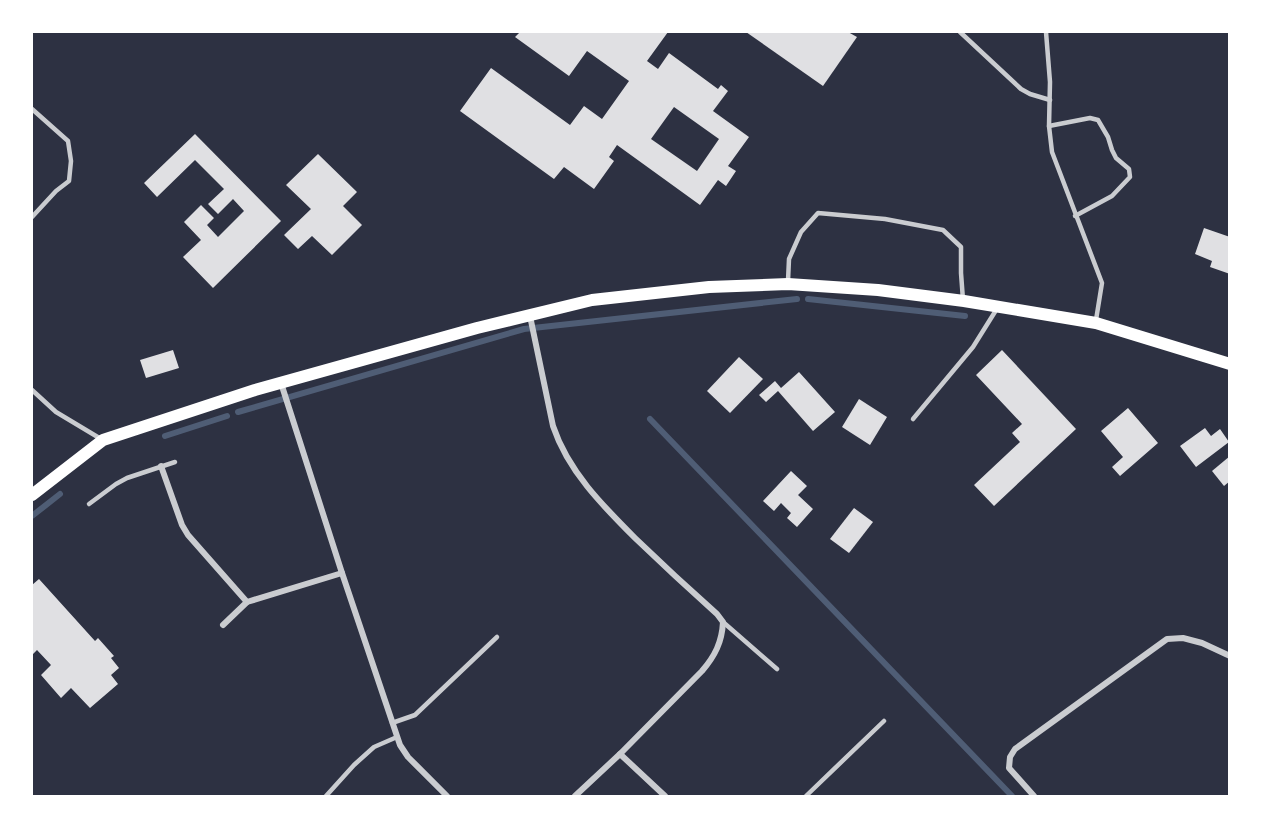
<svg xmlns="http://www.w3.org/2000/svg" width="1261" height="828" viewBox="0 0 1261 828" font-family="'Public Sans',sans-serif">
<style>
.lines{fill:none;stroke-linecap:round;stroke-linejoin:round}
.stream{stroke:#4f5d75;stroke-width:6}
.building{fill:#e0e0e3;fill-rule:evenodd}
.service{stroke:#caccd0;stroke-width:4.5}
.minor{stroke:#caccd0;stroke-width:6}
.secondary{stroke:#fff;stroke-width:12}
</style>
<rect width="100%" height="100%" fill="#2d3142"/>
<g class="lines">
<g class="stream">
<path d="M 808,299 L 965,316"/>
<path d="M 238,412 L 524,329 L 797,299"/>
<path d="M 650,419 L 1012,796"/>
<path d="M 165,436 L 227,416"/>
<path d="M 32,516 L 60,494"/>
</g>
</g>
<g class="building">
<path d="M 520,32 L 668,32 L 647,61 L 658,69 L 669,53 L 718,89 L 721,85 L 728,91 L 713,111 L 749,137 L 728,166 L 736,171 L 726,186 L 718,180 L 700,205 L 617,145 L 609,157 L 614,161 L 594,189 L 564,167 L 554,179 L 460,111 L 491,68 L 570,125 L 584,106 L 602,119 L 629,81 L 587,51 L 569,76 L 515,37 ZM 674,107 L 719,139 L 697,171 L 651,139 Z"/>
<path d="M 746,32 L 848,32 L 857,37 L 823,86 Z"/>
<path d="M 195,134 L 281,221 L 213,288 L 183,257 L 201,240 L 184,222 L 201,205 L 214,218 L 207,225 L 218,237 L 244,211 L 233,199 L 218,214 L 208,204 L 224,189 L 195,160 L 157,197 L 144,183 Z"/>
<path d="M 318,154 L 357,192 L 343,206 L 362,225 L 332,255 L 312,236 L 298,249 L 284,235 L 311,209 L 286,185 Z"/>
<path d="M 1204,228 L 1230,237 L 1230,274 L 1210,267 L 1212,261 L 1195,254 Z"/>
<path d="M 173,350 L 179,368 L 146,378 L 140,360 Z"/>
<path d="M 1002,350 L 1076,429 L 994,506 L 974,485 L 1020,442 L 1012,433 L 1022,424 L 976,375 Z"/>
<path d="M 739,357 L 763,379 L 730,413 L 707,391 Z"/>
<path d="M 799,372 L 835,412 L 813,431 L 778,391 L 766,402 L 759,395 L 775,381 L 781,388 Z"/>
<path d="M 859,399 L 887,417 L 870,445 L 842,427 Z"/>
<path d="M 1128,408 L 1158,443 L 1120,476 L 1112,467 L 1123,457 L 1101,431 Z"/>
<path d="M 1205,428 L 1211,436 L 1220,429 L 1229,442 L 1196,467 L 1180,446 Z"/>
<path d="M 1230,456 L 1230,481 L 1224,486 L 1212,471 Z"/>
<path d="M 791,471 L 807,486 L 798,495 L 813,509 L 797,527 L 787,518 L 791,513 L 781,503 L 774,511 L 763,501 Z"/>
<path d="M 854,508 L 873,522 L 849,553 L 830,539 Z"/>
<path d="M 39,579 L 95,641 L 98,638 L 114,656 L 111,658 L 119,668 L 111,675 L 118,684 L 90,708 L 71,688 L 61,698 L 41,675 L 51,665 L 37,650 L 32,655 L 32,585 Z"/>
</g>
<g class="lines">
<g class="service">
<path d="M 960,32 L 1021,89 L 1030,94 L 1050,100"/>
<path d="M 1046,32 L 1050,82 L 1049,126 L 1052,152 L 1102,283 L 1096,320"/>
<path d="M 32,109 L 68,141 L 71,161 L 69,181 L 56,191 L 32,217"/>
<path d="M 1049,126 L 1090,118 L 1098,120 L 1108,137 L 1112,150 L 1116,158 L 1129,169 L 1130,177 L 1112,196 L 1075,216"/>
<path d="M 788,281 L 789,259 L 801,232 L 818,213 L 885,219 L 943,230 L 961,247 L 961,273 L 963,300"/>
<path d="M 32,390 L 56,412 L 101,439"/>
<path d="M 913,419 L 973,347 L 998,307"/>
<path d="M 89,504 L 116,484 L 127,478 L 175,462"/>
<path d="M 723,622 L 777,669"/>
<path d="M 392,723 L 415,715 L 497,637"/>
<path d="M 326,796 L 354,765 L 374,747 L 397,737"/>
<path d="M 806,796 L 884,721"/>
</g>
<g class="minor">
<path d="M 530,316 L 553,426 C 568,471 602,505 635,538 C 662,564 689,589 717,614 L 723,622 C 722,642 715,656 702,671 L 620,754 L 575,796"/>
<path d="M 281,383 L 342,573 L 400,745 L 408,757 L 447,796"/>
<path d="M 161,466 L 182,525 L 188,535 L 247,602"/>
<path d="M 223,625 L 247,602 L 342,573"/>
<path d="M 620,754 L 665,796"/>
<path d="M 1034,796 L 1009,768 L 1010,757 L 1015,749 L 1167,639 L 1183,638 L 1202,643 L 1230,656"/>
</g>
<path class="secondary" d="M 32,495 L 103,440 L 255,390 L 477,328 L 592,300 L 709,287 L 788,284 L 878,290 L 964,301 L 1096,323 L 1230,364"/>
</g>
<rect width="1261" height="828" fill="none" stroke="#ffffff" stroke-width="66"/>
</svg>
